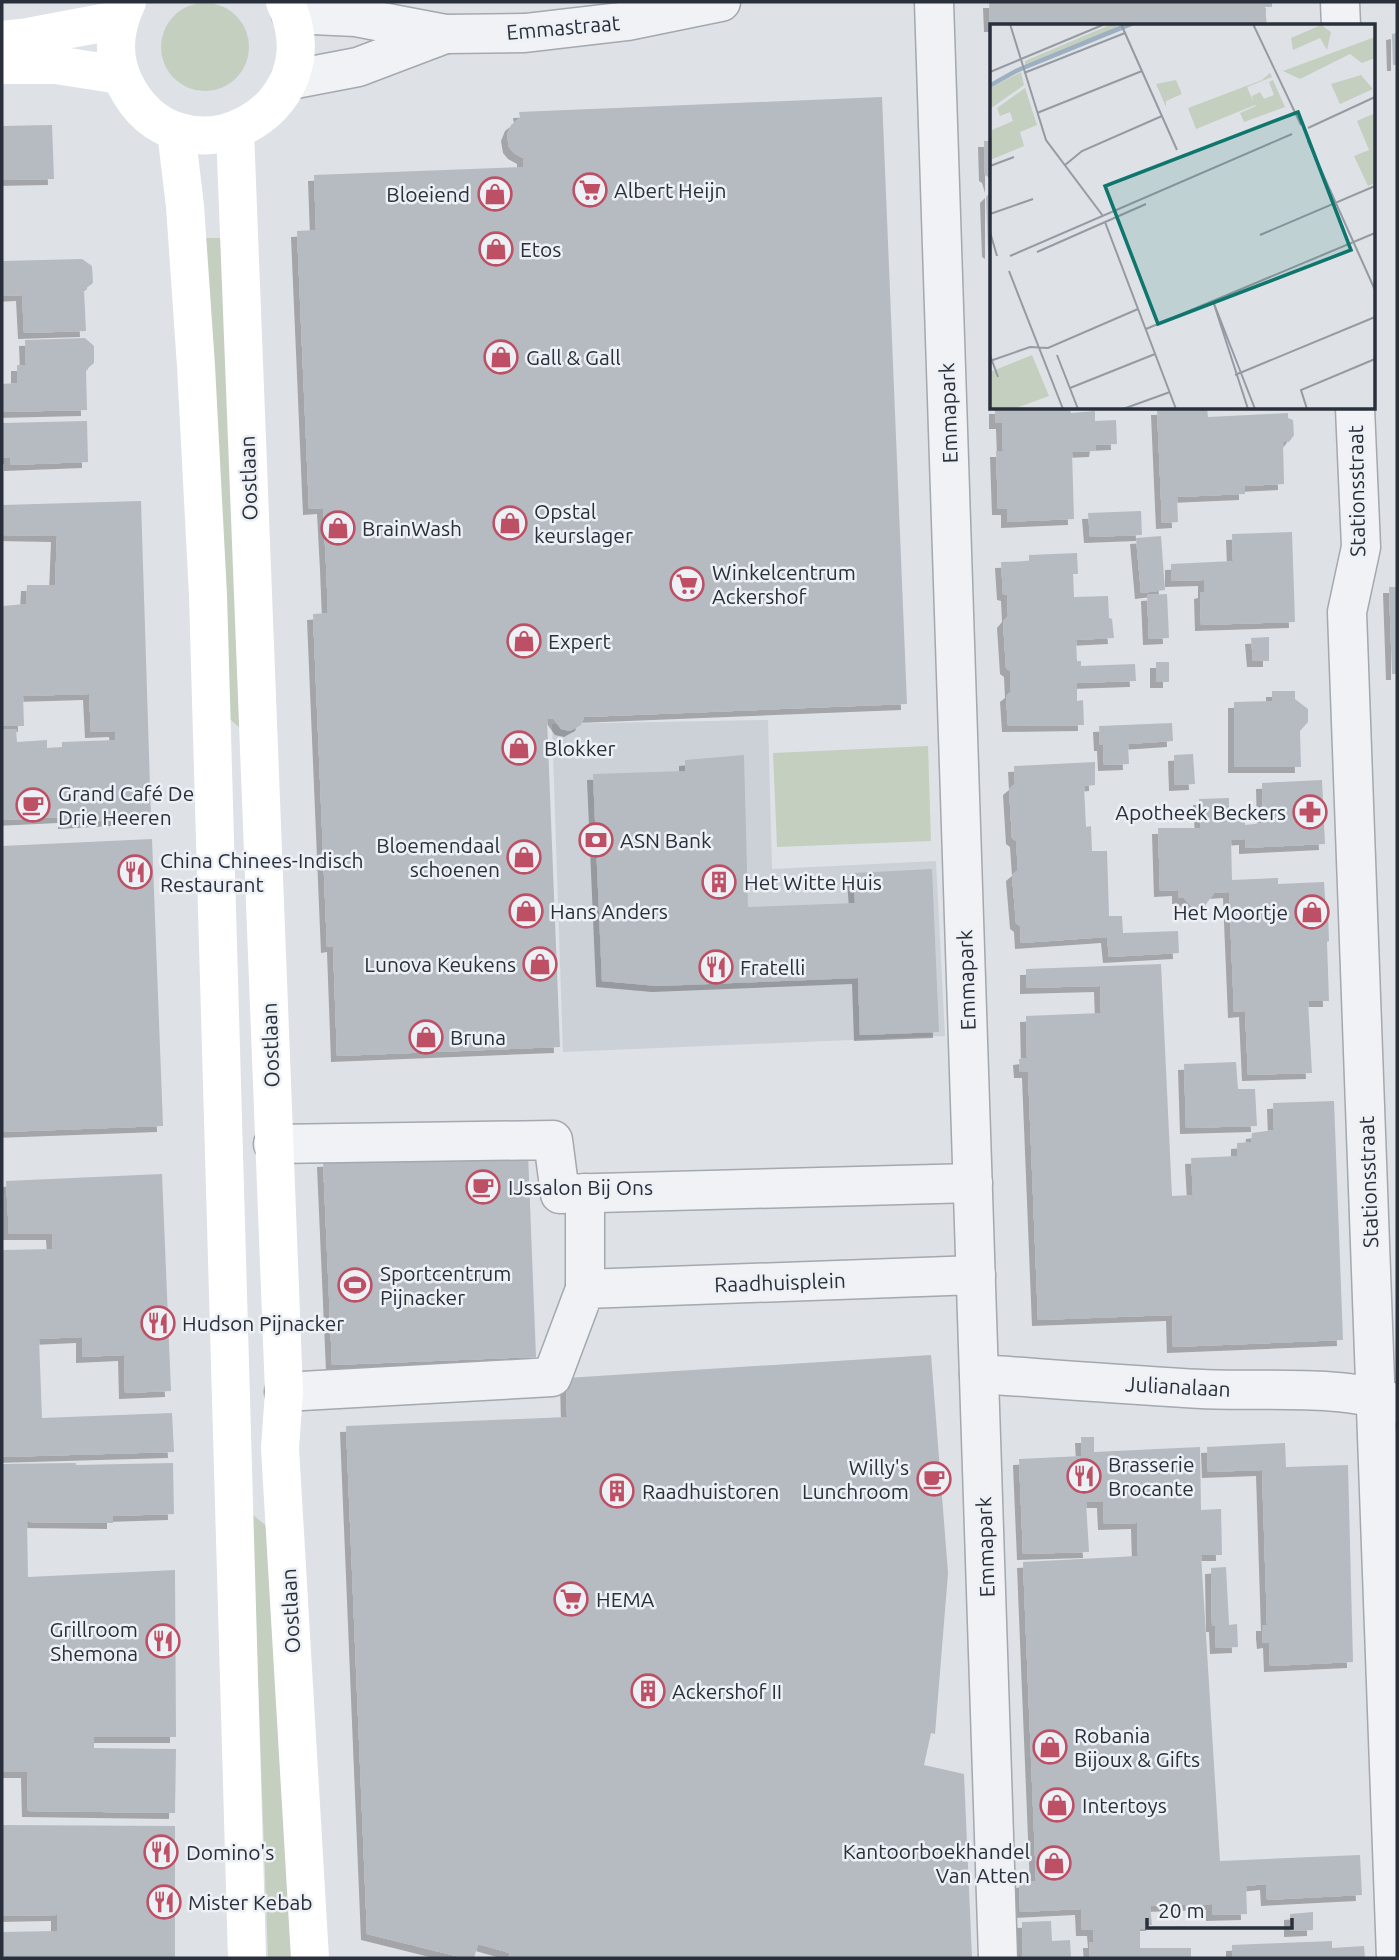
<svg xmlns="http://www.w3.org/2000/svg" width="1399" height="1960" viewBox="0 0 1399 1960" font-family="Ubuntu,sans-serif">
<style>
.built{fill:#ccd1d7}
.green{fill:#c4cfc0}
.building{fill:#b6bbc2;filter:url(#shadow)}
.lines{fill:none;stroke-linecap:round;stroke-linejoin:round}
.street-casing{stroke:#a4a8af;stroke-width:41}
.street{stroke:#f0f2f5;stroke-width:38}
.secondary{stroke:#fff;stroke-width:38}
.labels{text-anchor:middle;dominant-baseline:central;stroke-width:5;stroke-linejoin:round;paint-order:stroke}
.street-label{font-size:21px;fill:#29303b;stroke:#edf0f4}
.poi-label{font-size:21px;fill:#29303b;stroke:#edf0f4;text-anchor:start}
.inset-road{fill:none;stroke:#969aa2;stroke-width:2}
.view{fill:#0f766e;fill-opacity:0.15;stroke:#0f766e;stroke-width:3.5}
.inset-edge{fill:none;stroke:#29303b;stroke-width:3.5}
</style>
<defs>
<filter id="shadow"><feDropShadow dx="-6" dy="6" stdDeviation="0" flood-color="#0004"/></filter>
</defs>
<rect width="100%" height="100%" fill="#dee1e6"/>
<path class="built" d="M 768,720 L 772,869 L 936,861 L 945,1036 L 563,1052 L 552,724 Z"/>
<g class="green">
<circle cx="205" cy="47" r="44"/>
<path d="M 199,238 L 224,238 L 243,731 L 218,708 Z"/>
<path d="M 928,746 L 931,841 L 777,847 L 773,753 Z"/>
<path d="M 252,1514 L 276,1534 L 292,1958 L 268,1958 Z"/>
</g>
<g class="building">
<path d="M 989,2 L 1272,2 L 1272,7 L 1265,7 L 1267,26 L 990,26 Z"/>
<path d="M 1397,33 L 1397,65 L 1393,65 L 1392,34 Z"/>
<path d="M 882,97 L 907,704 L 584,717 L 581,725 L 570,731 L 561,729 L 553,718 L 547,719 L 560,1047 L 337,1056 L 333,946 L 327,947 L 313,614 L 328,613 L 326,564 L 323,508 L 309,509 L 297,231 L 316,230 L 314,175 L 523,167 L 523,158 L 514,153 L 509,147 L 507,135 L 511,125 L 520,118 L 519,112 Z"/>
<path d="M 52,125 L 54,179 L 2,180 L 2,126 Z"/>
<path d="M 984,141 L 991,141 L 991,187 L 988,177 L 985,175 Z"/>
<path d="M 991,192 L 991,253 L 988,251 L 986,197 Z"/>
<path d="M 82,259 L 92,266 L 93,283 L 84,290 L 86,331 L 24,333 L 22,295 L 2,296 L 2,261 Z"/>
<path d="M 85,338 L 94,346 L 94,363 L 86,370 L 87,410 L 2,412 L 2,384 L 17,383 L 17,365 L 26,365 L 25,340 Z"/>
<path d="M 995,408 L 1070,408 L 1071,413 L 1095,411 L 1095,421 L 1116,420 L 1117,444 L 1096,445 L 1095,451 L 1072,452 L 1074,519 L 1007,522 L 1007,509 L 998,509 L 996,451 L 1003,451 L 1002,423 L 995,423 Z"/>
<path d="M 1207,408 L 1208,417 L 1288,413 L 1288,418 L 1293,420 L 1294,435 L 1289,442 L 1283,442 L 1284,484 L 1245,486 L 1245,494 L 1177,497 L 1178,522 L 1162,523 L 1157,409 Z"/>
<path d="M 87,421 L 88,462 L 10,465 L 10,458 L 2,458 L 2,423 Z"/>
<path d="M 141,501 L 151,818 L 64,823 L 64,817 L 2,820 L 2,730 L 16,729 L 17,742 L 47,740 L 47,748 L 62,747 L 62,742 L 116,740 L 115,731 L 91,732 L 89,694 L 23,696 L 24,726 L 2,726 L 2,606 L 26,604 L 27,585 L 55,585 L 57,536 L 2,535 L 2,505 Z"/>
<path d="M 1141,511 L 1142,535 L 1090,537 L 1088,513 Z"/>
<path d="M 1292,532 L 1295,622 L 1201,625 L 1200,593 L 1204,592 L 1204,580 L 1171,581 L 1171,564 L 1233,561 L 1232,534 Z"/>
<path d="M 1161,536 L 1165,590 L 1141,593 L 1136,538 Z"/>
<path d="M 1077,553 L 1078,574 L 1073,574 L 1074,597 L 1108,596 L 1109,618 L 1112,619 L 1114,638 L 1076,640 L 1077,661 L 1081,661 L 1081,666 L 1135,664 L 1136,681 L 1077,683 L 1077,701 L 1083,700 L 1084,725 L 1008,726 L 1006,696 L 1011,692 L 1010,671 L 1006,668 L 1003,622 L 1008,616 L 1007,595 L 1003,594 L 1001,562 L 1029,561 L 1029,555 Z"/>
<path d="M 1389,587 L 1397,587 L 1397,674 L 1392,674 Z"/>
<path d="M 1167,594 L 1169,638 L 1149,639 L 1147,595 Z"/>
<path d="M 1269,637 L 1269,661 L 1253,661 L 1251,638 Z"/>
<rect x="1156" y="662" width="13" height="20"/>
<path d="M 1272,691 L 1295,691 L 1295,699 L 1308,709 L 1308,722 L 1300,731 L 1301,767 L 1234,767 L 1234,702 L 1272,701 Z"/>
<path d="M 1172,723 L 1173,741 L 1128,744 L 1129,764 L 1104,765 L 1103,745 L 1100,745 L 1099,726 Z"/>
<path d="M 1193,754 L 1195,784 L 1175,785 L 1174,755 Z"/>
<path d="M 744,755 L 748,907 L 855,903 L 853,873 L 932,869 L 939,1032 L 860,1035 L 858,978 L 658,986 L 602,981 L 593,774 L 685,771 L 685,760 Z"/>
<path d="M 1095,762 L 1095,785 L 1084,786 L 1086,827 L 1091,826 L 1092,851 L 1107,851 L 1109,916 L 1122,916 L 1123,933 L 1178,931 L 1179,953 L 1109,957 L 1107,937 L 1021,943 L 1020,926 L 1016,923 L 1012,875 L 1018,870 L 1016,841 L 1012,838 L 1009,789 L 1015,784 L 1014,766 Z"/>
<path d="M 1322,780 L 1325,844 L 1245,848 L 1245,839 L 1231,840 L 1232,880 L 1278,878 L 1278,884 L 1324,882 L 1326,912 L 1328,913 L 1329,941 L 1327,942 L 1329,1001 L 1308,1001 L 1312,1073 L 1248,1075 L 1245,1011 L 1234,1012 L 1229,892 L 1214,893 L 1204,907 L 1193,908 L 1184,898 L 1178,898 L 1178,890 L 1160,891 L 1158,828 L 1201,828 L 1199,799 L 1229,798 L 1229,817 L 1245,816 L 1245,825 L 1263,823 L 1262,783 Z"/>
<path d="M 152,839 L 163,1126 L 2,1132 L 2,846 Z"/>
<path d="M 1161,964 L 1172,1196 L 1193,1195 L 1191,1158 L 1237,1156 L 1237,1143 L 1251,1142 L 1252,1133 L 1274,1130 L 1273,1103 L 1334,1101 L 1343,1340 L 1173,1347 L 1172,1315 L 1038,1320 L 1028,1072 L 1020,1072 L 1019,1059 L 1027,1058 L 1026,1016 L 1101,1013 L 1100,986 L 1026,988 L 1026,969 Z"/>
<path d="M 1236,1062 L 1238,1089 L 1255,1089 L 1257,1126 L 1186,1128 L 1184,1064 Z"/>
<path d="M 528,1153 L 536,1357 L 332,1365 L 323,1161 Z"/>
<path d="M 162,1174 L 171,1391 L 125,1393 L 124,1355 L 82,1357 L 82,1337 L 39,1339 L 42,1418 L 172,1413 L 174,1452 L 2,1457 L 2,1250 L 53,1249 L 52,1234 L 9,1234 L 6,1181 Z"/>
<path d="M 931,1355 L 948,1573 L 935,1734 L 931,1733 L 924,1765 L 964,1774 L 972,1958 L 508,1958 L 510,1953 L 478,1944 L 474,1958 L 464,1958 L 367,1934 L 346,1426 L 567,1417 L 566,1378 Z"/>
<path d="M 1081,1437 L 1094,1437 L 1094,1452 L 1200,1447 L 1201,1510 L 1221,1509 L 1222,1555 L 1201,1555 L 1220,1861 L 1360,1855 L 1362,1895 L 1267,1900 L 1266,1884 L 1246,1886 L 1247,1914 L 1212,1915 L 1212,1904 L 1150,1906 L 1152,1925 L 1145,1925 L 1146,1929 L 1140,1929 L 1140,1948 L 1191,1948 L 1191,1958 L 1090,1958 L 1089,1942 L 1094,1942 L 1093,1930 L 1082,1930 L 1081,1909 L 1020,1912 L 1019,1882 L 1036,1881 L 1023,1562 L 1138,1556 L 1137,1523 L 1104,1524 L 1103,1502 L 1086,1502 L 1089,1552 L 1023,1554 L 1019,1459 L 1082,1456 Z"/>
<path d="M 1285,1443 L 1286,1467 L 1348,1465 L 1353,1662 L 1270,1666 L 1269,1642 L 1263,1643 L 1262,1633 L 1262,1625 L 1267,1625 L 1262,1470 L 1208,1472 L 1207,1447 Z"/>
<path d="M 76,1463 L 76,1465 L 173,1463 L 174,1514 L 113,1516 L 113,1523 L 27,1522 L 28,1577 L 175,1570 L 176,1737 L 94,1737 L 94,1748 L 176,1749 L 175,1813 L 28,1811 L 27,1772 L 2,1772 L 2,1464 Z"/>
<path d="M 1226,1567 L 1229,1625 L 1237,1624 L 1238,1647 L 1216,1648 L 1215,1626 L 1212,1626 L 1211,1568 Z"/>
<path d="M 3,1825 L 175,1826 L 175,1958 L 2,1958 L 2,1932 L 57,1931 L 57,1915 L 3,1916 Z"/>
<path d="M 1313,1912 L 1313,1930 L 1290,1931 L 1290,1914 Z"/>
<path d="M 1051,1921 L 1052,1941 L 1070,1940 L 1071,1958 L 1022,1958 L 1022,1922 Z"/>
<path d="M 1332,1941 L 1332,1948 L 1364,1946 L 1365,1958 L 1232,1958 L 1232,1945 Z"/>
</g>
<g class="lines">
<defs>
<g id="street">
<path d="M 934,2 L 998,1958"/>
<path d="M 1340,2 L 1341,26"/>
<path d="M 291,14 L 356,17 L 445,34 L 525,33 L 628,21 L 721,2"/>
<path d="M 290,80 L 358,67 L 445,34"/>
<path d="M 1355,408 L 1361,547 L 1347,612 C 1364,1060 1377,1509 1396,1958"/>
<path d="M 273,1144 L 553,1140 L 560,1194 L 973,1183"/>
<path d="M 585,1289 L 585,1193"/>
<path d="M 979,1374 C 1053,1379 1128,1385 1202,1389 C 1260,1392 1344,1384 1397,1404"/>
<path d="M 284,1392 L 552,1377 L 585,1289 L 976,1275"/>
</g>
</defs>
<use href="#street" class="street-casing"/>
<use href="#street" class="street"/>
<g class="secondary">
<path d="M 127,2 C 114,29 111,56 125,84 C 179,192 338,113 285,2"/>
<path d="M 2,40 L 28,37 L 118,20"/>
<path d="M 2,65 L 56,65 L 120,75"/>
<path d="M 176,131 L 185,206 L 196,366 L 208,595 L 247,1958"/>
<path d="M 235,131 L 284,1392 L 280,1448 L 310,1958"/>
</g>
</g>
<defs>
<symbol id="supermarket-ring" viewBox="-11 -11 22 22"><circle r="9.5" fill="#edf0f4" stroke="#be5065" stroke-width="1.5"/><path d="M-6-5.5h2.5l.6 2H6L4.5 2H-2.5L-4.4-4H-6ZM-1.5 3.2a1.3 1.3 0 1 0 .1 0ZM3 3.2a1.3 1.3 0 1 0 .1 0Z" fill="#be5065"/></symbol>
<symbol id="shop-ring" viewBox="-11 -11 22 22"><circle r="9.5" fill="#edf0f4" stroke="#be5065" stroke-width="1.5"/><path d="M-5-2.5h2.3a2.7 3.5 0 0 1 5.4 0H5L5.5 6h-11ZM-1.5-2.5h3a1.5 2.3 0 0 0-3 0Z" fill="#be5065"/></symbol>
<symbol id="cafe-ring" viewBox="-11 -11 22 22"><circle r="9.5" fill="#edf0f4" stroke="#be5065" stroke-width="1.5"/><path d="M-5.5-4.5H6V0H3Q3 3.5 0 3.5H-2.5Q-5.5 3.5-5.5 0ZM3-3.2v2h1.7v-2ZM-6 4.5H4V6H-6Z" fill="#be5065"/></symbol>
<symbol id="pharmacy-ring" viewBox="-11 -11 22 22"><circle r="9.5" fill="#edf0f4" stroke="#be5065" stroke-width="1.5"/><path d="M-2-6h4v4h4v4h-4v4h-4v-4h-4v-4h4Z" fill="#be5065"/></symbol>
<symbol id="bank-ring" viewBox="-11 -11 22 22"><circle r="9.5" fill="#edf0f4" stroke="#be5065" stroke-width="1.5"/><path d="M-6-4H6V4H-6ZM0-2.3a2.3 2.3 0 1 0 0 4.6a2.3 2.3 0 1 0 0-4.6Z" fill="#be5065"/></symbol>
<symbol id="restaurant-ring" viewBox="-11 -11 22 22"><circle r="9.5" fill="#edf0f4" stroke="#be5065" stroke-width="1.5"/><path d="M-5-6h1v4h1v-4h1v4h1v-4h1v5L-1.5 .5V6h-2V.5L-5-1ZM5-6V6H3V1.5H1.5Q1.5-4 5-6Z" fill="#be5065"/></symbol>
<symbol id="building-ring" viewBox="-11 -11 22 22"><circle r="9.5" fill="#edf0f4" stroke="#be5065" stroke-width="1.5"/><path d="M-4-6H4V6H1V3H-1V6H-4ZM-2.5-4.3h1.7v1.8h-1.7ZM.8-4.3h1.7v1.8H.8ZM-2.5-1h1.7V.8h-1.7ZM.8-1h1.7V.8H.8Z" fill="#be5065"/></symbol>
<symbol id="stadium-ring" viewBox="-11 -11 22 22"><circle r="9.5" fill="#edf0f4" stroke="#be5065" stroke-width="1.5"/><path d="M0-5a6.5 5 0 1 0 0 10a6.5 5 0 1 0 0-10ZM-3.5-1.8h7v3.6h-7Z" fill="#be5065"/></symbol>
</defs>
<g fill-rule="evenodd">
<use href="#supermarket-ring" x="571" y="171" width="38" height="38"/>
<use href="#shop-ring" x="476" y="175" width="38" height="38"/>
<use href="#shop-ring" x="477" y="230" width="38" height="38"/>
<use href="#shop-ring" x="482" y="338" width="38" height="38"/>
<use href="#shop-ring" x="491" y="504" width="38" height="38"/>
<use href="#shop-ring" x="319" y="509" width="38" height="38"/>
<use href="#supermarket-ring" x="668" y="565" width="38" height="38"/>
<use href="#shop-ring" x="505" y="622" width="38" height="38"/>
<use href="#shop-ring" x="500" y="729" width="38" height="38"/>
<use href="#cafe-ring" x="14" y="786" width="38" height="38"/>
<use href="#pharmacy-ring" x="1291" y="793" width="38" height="38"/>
<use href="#bank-ring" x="577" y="821" width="38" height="38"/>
<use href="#shop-ring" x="505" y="838" width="38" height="38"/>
<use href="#restaurant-ring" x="116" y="853" width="38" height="38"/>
<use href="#building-ring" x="700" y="863" width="38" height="38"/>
<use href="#shop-ring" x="507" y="892" width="38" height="38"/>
<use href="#shop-ring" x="1293" y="893" width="38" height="38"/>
<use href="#shop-ring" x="521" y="945" width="38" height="38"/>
<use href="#restaurant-ring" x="697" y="948" width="38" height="38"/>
<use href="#shop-ring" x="407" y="1018" width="38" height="38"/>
<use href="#cafe-ring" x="464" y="1168" width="38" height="38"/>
<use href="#stadium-ring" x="336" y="1266" width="38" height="38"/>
<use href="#restaurant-ring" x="139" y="1304" width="38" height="38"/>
<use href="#restaurant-ring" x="1065" y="1457" width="38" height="38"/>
<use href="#cafe-ring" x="915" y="1460" width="38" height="38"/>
<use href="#building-ring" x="598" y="1472" width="38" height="38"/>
<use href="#supermarket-ring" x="552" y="1580" width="38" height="38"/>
<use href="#restaurant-ring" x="144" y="1622" width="38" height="38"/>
<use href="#building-ring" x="629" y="1672" width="38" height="38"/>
<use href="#shop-ring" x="1031" y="1728" width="38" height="38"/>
<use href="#shop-ring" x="1038" y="1786" width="38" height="38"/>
<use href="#restaurant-ring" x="142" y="1833" width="38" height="38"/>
<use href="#shop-ring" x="1035" y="1844" width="38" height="38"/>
<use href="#restaurant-ring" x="145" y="1883" width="38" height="38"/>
</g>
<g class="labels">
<g class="street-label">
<text transform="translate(563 27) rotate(-5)">Emmastraat</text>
<text transform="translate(948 413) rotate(-92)">Emmapark</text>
<text transform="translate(248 478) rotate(-92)">Oostlaan</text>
<text transform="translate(1356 491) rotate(-91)">Stationsstraat</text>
<text transform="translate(966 980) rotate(-92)">Emmapark</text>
<text transform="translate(270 1045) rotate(-92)">Oostlaan</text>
<text transform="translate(1368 1182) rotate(-92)">Stationsstraat</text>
<text transform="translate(780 1282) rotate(-2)">Raadhuisplein</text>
<text transform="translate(1178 1386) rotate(3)">Julianalaan</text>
<text transform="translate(985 1547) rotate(-92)">Emmapark</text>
<text transform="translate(290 1611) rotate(-93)">Oostlaan</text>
</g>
<g class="poi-label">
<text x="614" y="190">Albert Heijn</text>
<text x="470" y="194" text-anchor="end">Bloeiend</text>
<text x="520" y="249">Etos</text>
<text x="526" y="357">Gall &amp; Gall</text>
<text x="534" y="511">Opstal<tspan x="534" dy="24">keurslager</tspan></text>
<text x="362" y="528">BrainWash</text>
<text x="712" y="572">Winkelcentrum<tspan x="712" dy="24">Ackershof</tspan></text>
<text x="548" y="641">Expert</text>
<text x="544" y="748">Blokker</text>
<text x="58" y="793">Grand Café De<tspan x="58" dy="24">Drie Heeren</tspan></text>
<text x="1286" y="812" text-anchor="end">Apotheek Beckers</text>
<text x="620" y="840">ASN Bank</text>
<text x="500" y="845" text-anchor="end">Bloemendaal<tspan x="500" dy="24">schoenen</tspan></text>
<text x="160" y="860">China Chinees-Indisch<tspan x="160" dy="24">Restaurant</tspan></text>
<text x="744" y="882">Het Witte Huis</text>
<text x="550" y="911">Hans Anders</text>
<text x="1288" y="912" text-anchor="end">Het Moortje</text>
<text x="516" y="964" text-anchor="end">Lunova Keukens</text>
<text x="740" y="967">Fratelli</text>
<text x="450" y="1037">Bruna</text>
<text x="508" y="1187">IJssalon Bij Ons</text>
<text x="380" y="1273">Sportcentrum<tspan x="380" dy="24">Pijnacker</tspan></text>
<text x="182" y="1323">Hudson Pijnacker</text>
<text x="1108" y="1464">Brasserie<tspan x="1108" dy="24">Brocante</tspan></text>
<text x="909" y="1467" text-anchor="end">Willy's<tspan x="909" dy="24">Lunchroom</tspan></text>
<text x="642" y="1491">Raadhuistoren</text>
<text x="596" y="1599">HEMA</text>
<text x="138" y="1629" text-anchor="end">Grillroom<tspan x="138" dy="24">Shemona</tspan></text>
<text x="672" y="1691">Ackershof II</text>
<text x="1074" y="1735">Robania<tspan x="1074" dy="24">Bijoux &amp; Gifts</tspan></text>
<text x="1082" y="1805">Intertoys</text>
<text x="1030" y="1851" text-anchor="end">Kantoorboekhandel<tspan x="1030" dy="24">Van Atten</tspan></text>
<text x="186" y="1852">Domino's</text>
<text x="188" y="1902">Mister Kebab</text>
</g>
</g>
<g transform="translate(990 24)">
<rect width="385" height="385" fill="#dee1e6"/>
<path d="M 122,0 L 128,3 L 35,42 L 35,37 ZM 331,1 L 341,8 L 337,26 L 330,14 L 303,26 L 301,14 ZM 385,13 L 385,34 L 372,39 L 360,30 L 310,55 L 293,47 ZM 31,48 L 34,61 L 0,85 L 0,64 ZM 280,49 L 282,53 L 257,63 L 263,77 L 262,72 L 270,68 L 274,75 L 284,71 L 279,58 L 283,56 L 295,83 L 254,98 L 250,89 L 266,82 L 265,81 L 206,105 L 198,84 L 272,56 ZM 371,51 L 383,65 L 350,80 L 341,60 ZM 186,56 L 192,70 L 176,77 L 176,83 L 166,60 ZM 35,64 L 47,101 L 30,108 L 34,122 L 0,136 L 2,106 L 23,97 L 20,88 L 10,92 L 7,84 ZM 385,89 L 385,159 L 378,162 L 364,132 L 379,126 L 367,97 ZM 42,331 L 59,372 L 23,385 L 0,385 L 0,348 Z" fill="#c4cfc0"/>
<path d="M 134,0 L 147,0 L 29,48 L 0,64 L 0,59 L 25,45 Z" fill="#9db0c2"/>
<path class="inset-road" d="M 20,0 L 56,116 L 113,192M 131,0 L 187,126M 263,0 L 311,101M 0,48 L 115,0M 34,49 L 135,9M 47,89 L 152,47M 318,104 L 385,73M 318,117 L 385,266M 75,141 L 92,127 L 172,92M 0,142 L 24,133M 0,190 L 43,175M 115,198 L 186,385M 0,208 L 7,232M 270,211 L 385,162M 47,228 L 156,180M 20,232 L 302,110M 19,247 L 73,385M 223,277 L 265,385M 223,277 L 258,385M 156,305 L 385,209M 0,331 L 8,353M 67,331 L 88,385M 0,337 L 40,323 L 58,324 L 148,285M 245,351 L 385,293M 80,364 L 165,330M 133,385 L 180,368M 317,385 L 311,366 L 385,335"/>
<path class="view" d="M 308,88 L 361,226 L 168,300 L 115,162 Z"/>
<rect width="385" height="385" class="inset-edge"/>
</g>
<rect width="1399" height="1960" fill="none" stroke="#29303b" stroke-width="7"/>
<path d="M1147 1918v10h145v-10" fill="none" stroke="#29303b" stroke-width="3.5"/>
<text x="1158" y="1918" font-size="21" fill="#29303b" stroke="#edf0f4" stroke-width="5" paint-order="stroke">20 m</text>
</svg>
